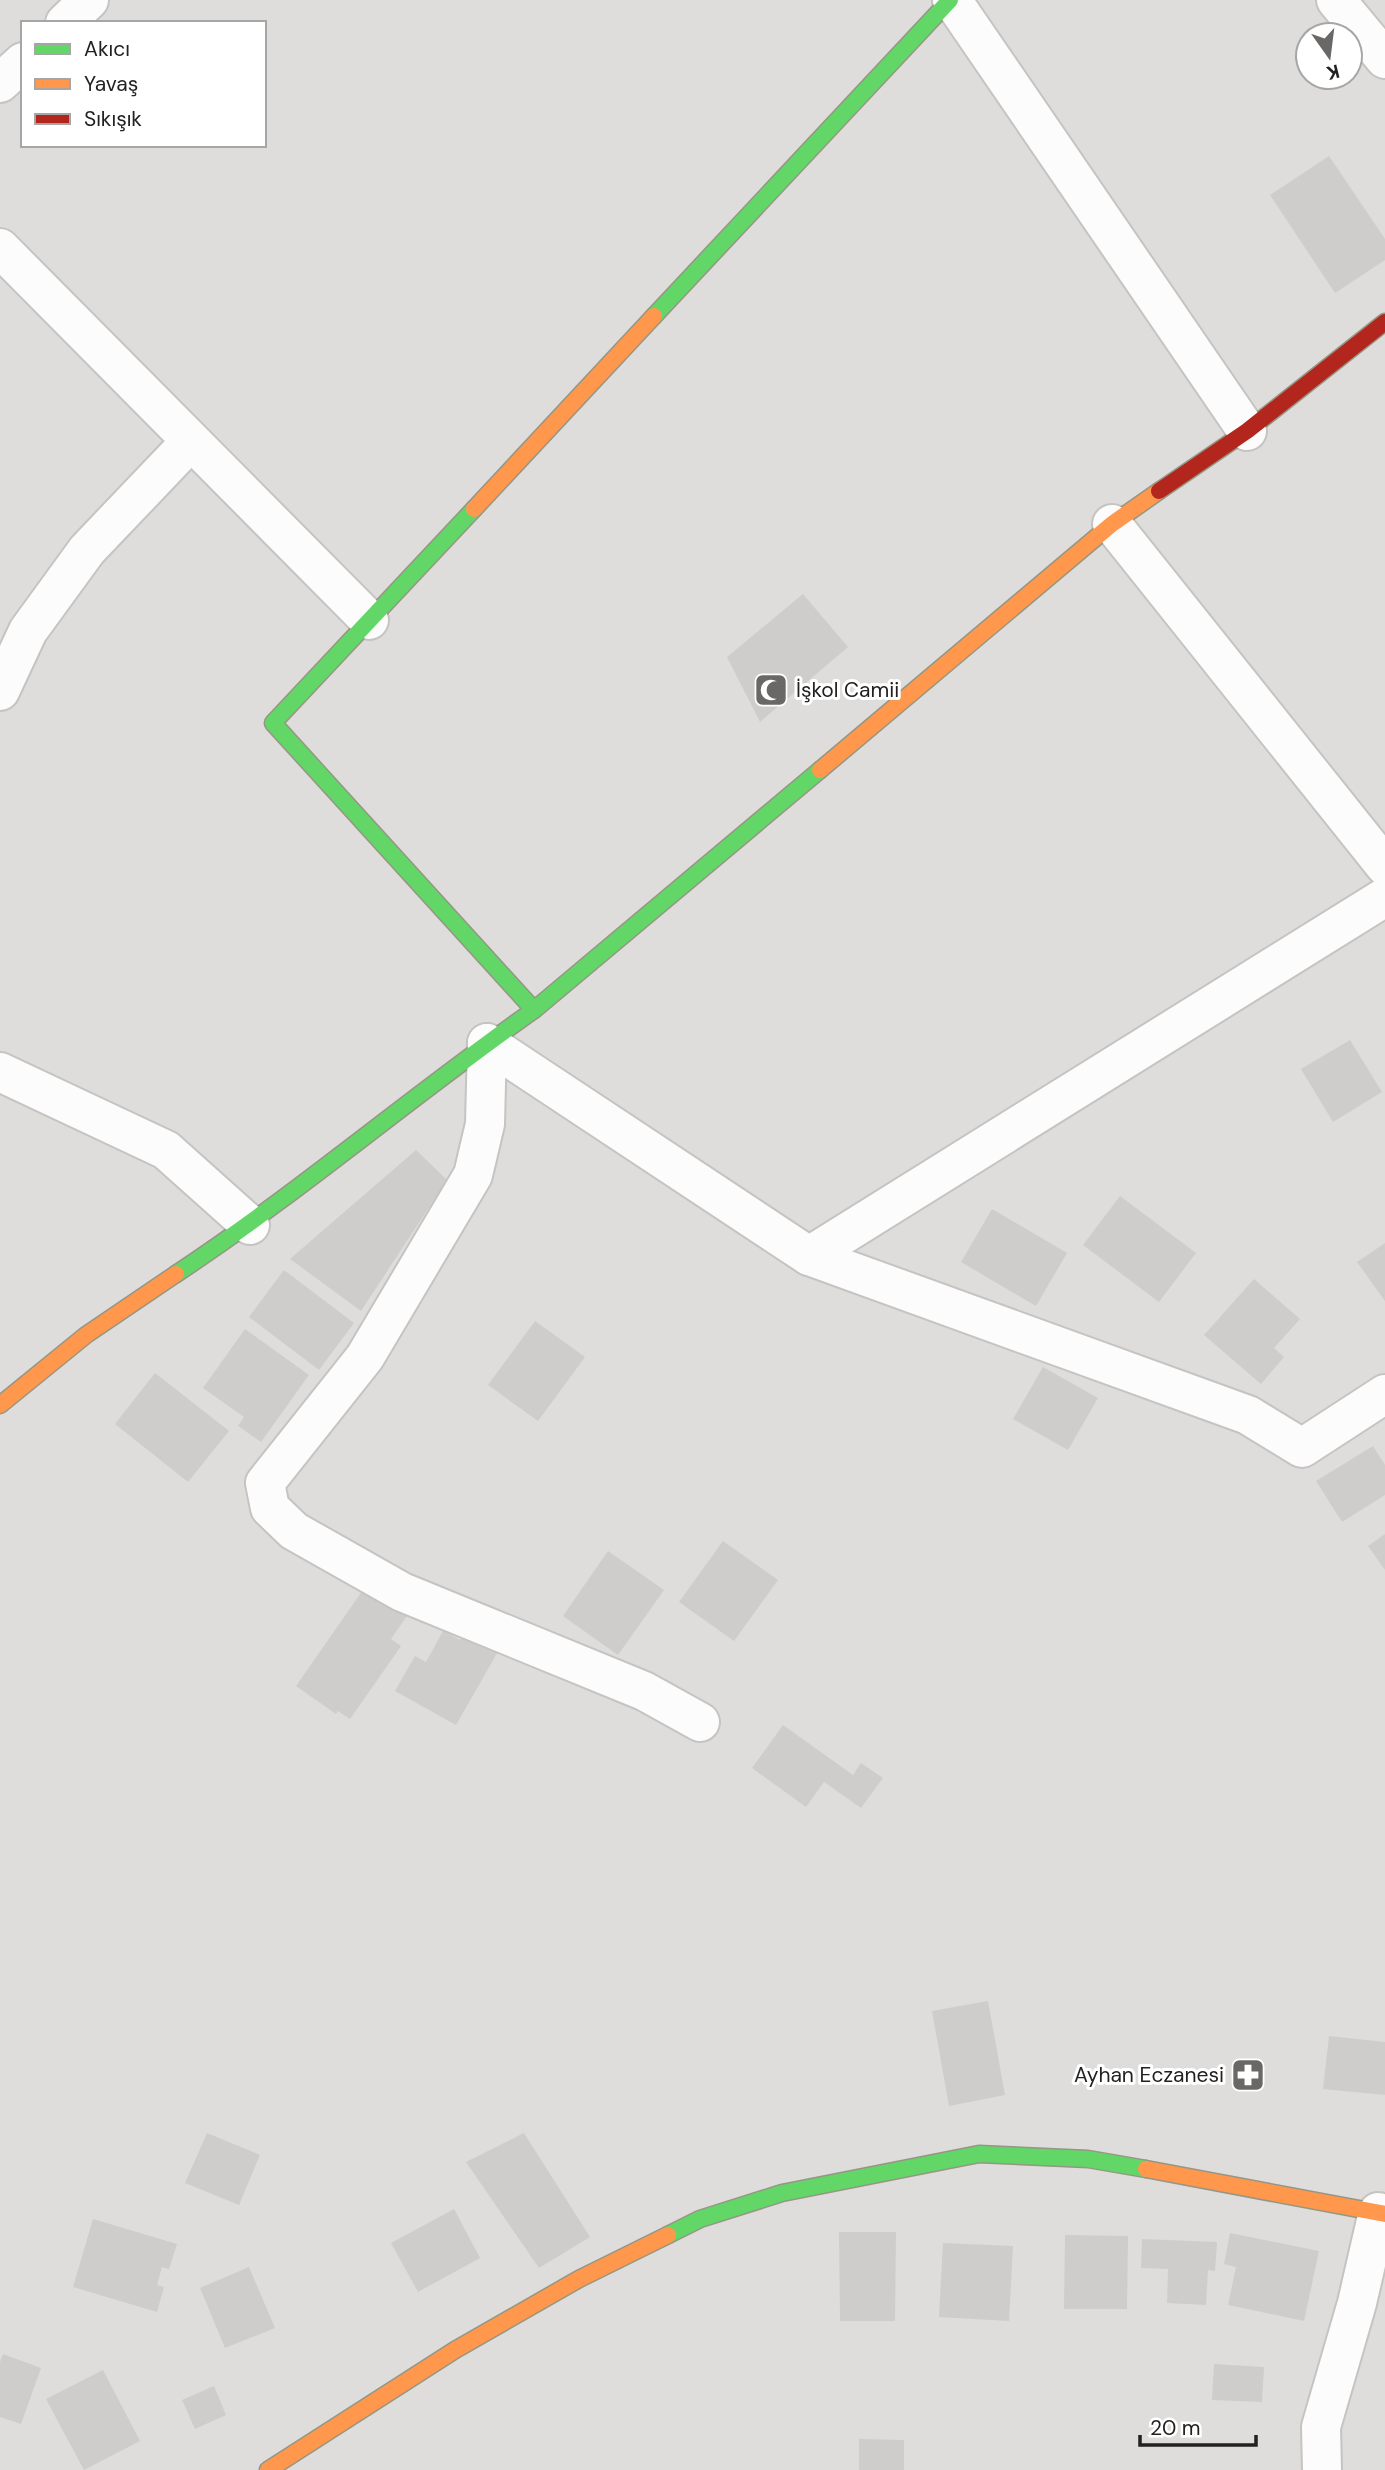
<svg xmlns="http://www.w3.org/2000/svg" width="1385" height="2470" viewBox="0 0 1385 2470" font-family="'DM Sans',sans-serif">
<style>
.residential{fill:#dedddb;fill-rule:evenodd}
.building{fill:#cfcdcb}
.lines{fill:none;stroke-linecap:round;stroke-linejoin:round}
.street-casing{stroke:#c5c4c2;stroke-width:42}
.fast-casing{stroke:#959684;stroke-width:19}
.slow-casing{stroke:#959684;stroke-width:19}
.jam-casing{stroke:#959684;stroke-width:19}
.street{stroke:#fdfcfc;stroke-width:38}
.fast{stroke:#63d668;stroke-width:16}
.slow{stroke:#ff974d;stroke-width:16}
.jam{stroke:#b3261e;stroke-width:16}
.labels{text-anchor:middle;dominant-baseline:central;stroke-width:6;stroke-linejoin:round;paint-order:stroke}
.poi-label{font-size:21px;fill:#212121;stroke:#fff;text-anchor:start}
</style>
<rect width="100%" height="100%" fill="#efedea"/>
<path class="residential" d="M 0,0 L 1385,0 L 1385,2470 L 0,2470 ZM 23,23 L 264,23 L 264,145 L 23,145 ZM 1308,35 L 1350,35 L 1350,77 L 1308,77 Z"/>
<g class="building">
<path d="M 1329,156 L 1385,239 L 1385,260 L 1335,293 L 1270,195 Z"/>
<path d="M 803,594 L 848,647 L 760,722 L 727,657 Z"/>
<path d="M 1350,1040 L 1382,1092 L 1333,1122 L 1301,1069 Z"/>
<path d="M 416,1150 L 447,1180 L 361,1311 L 290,1259 Z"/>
<path d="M 1120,1196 L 1196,1253 L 1159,1302 L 1083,1245 Z"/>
<path d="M 992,1209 L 1067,1253 L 1036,1306 L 961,1262 Z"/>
<path d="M 1385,1243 L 1385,1301 L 1357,1262 Z"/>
<path d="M 284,1270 L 354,1323 L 319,1370 L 249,1317 Z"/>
<path d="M 1254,1279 L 1300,1319 L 1274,1348 L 1284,1357 L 1261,1384 L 1204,1335 Z"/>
<path d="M 535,1321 L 585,1357 L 538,1421 L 488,1385 Z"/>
<path d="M 245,1329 L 309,1375 L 261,1442 L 238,1426 L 244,1417 L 203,1388 Z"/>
<path d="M 1043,1367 L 1098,1398 L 1068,1450 L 1013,1419 Z"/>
<path d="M 155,1373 L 229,1431 L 188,1482 L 115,1424 Z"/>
<path d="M 1373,1446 L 1385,1465 L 1385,1495 L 1342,1522 L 1316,1481 Z"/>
<path d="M 1385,1534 L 1385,1570 L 1368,1546 Z"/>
<path d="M 723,1541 L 778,1580 L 734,1641 L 679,1602 Z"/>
<path d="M 608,1551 L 664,1590 L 618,1655 L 563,1616 Z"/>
<path d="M 365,1587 L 407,1616 L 391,1639 L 401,1646 L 350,1719 L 338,1711 L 336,1714 L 296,1686 Z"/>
<path d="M 467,1629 L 500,1648 L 456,1725 L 395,1691 L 415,1656 L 426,1662 L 443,1631 L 460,1640 Z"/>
<path d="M 783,1725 L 853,1775 L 861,1763 L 883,1778 L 861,1808 L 824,1782 L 806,1807 L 752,1768 Z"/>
<path d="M 988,2001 L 1005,2095 L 949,2106 L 932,2011 Z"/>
<path d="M 1329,2036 L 1385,2042 L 1385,2095 L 1323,2089 Z"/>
<path d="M 207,2133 L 260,2155 L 239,2205 L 185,2183 Z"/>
<path d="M 524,2133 L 590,2237 L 539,2268 L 466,2162 Z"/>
<path d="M 454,2209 L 480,2258 L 418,2292 L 391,2243 Z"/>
<path d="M 93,2219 L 177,2244 L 169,2269 L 162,2267 L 157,2285 L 164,2287 L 157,2312 L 73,2287 Z"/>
<path d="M 839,2232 L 896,2232 L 895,2321 L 840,2321 Z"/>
<path d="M 1230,2233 L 1319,2251 L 1304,2321 L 1228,2305 L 1236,2267 L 1224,2264 Z"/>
<path d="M 1065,2235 L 1128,2236 L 1127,2309 L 1064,2309 Z"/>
<path d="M 1142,2239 L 1217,2242 L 1215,2271 L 1208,2270 L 1206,2305 L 1167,2303 L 1168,2269 L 1141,2268 Z"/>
<path d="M 943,2243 L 1013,2246 L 1009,2321 L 939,2317 Z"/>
<path d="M 249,2267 L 275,2328 L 225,2348 L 200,2288 Z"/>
<path d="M 3,2354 L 41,2368 L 21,2424 L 0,2417 L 0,2362 Z"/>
<path d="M 1214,2364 L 1264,2367 L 1262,2402 L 1212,2400 Z"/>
<path d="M 103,2370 L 140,2441 L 84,2470 L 46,2399 Z"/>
<path d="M 214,2386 L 226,2415 L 195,2429 L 182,2400 Z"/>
<path d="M 859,2439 L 904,2440 L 904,2470 L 859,2470 Z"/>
</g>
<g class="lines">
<defs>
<g id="street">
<path d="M 952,0 L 1247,431"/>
<path d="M 1336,0 L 1385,59"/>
<path d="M 65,23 L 89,0"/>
<path d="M 0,83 L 23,62"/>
<path d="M 0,248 L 369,620"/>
<path d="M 1112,524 L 1385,866"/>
<path d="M 0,691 L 28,631 L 87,550 L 190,442"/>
<path d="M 487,1043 L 809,1256 L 1248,1415 L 1302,1448 L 1385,1394"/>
<path d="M 487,1043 L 485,1124 L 473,1175 L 365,1357 L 265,1483 L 270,1508 L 294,1531 L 402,1592 L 644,1691 L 700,1722"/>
<path d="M 0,1072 L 166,1150 L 250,1225"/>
<path d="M 809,1256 L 1385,897"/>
<path d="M 1322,2470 L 1321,2427 L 1357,2303 L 1378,2212"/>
</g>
<g id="fast">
<path d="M 654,316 L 950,0"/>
<path d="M 474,509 L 273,723 L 534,1010"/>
<path d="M 176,1274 C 300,1192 413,1095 534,1010 L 820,770"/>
<path d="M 668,2235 L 700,2219 L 782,2193 L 979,2154 L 1088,2159 L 1146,2169"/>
</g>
<g id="slow">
<path d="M 474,509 L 654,316"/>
<path d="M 820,770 L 1112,524 L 1159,491"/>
<path d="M 0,1405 L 86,1335 L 176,1274"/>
<path d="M 1146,2169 L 1385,2214"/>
<path d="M 268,2470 L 455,2350 L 579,2279 L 668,2235"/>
</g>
<path id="jam" d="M 1159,491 L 1247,431 L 1385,322"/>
</defs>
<use href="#street" class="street-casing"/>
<use href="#fast" class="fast-casing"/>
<use href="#slow" class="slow-casing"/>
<use href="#jam" class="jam-casing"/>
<use href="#street" class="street"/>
<use href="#fast" class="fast"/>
<use href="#slow" class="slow"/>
<use href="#jam" class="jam"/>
</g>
<defs>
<symbol id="mosque-square" viewBox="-11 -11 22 22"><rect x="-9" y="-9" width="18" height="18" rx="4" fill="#696867" stroke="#fff"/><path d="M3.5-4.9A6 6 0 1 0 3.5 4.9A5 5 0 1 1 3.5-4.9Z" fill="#fff"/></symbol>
<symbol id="pharmacy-square" viewBox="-11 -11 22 22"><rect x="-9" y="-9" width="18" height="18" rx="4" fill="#696867" stroke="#fff"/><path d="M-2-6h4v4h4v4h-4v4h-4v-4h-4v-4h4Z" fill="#fff"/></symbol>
</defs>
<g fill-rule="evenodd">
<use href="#mosque-square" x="752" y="671" width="38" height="38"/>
<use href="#pharmacy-square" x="1229" y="2056" width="38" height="38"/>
</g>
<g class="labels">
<g class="poi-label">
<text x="796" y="690">İşkol Camii</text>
<text x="1224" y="2075" text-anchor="end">Ayhan Eczanesi</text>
</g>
</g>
<rect x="21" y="21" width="245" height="126" fill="#ffffff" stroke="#a6a6a6" stroke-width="2"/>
<rect x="35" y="44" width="35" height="10" fill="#63d668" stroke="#a6a6a6" stroke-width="2"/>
<text x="84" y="56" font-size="21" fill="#212121">Akıcı</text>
<rect x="35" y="79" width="35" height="10" fill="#ff974d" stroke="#a6a6a6" stroke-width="2"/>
<text x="84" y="91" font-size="21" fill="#212121">Yavaş</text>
<rect x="35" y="114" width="35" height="10" fill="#b3261e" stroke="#a6a6a6" stroke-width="2"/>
<text x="84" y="126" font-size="21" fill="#212121">Sıkışık</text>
<g transform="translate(1329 56) rotate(166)"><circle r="33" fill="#ffffff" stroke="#a6a6a6" stroke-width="2"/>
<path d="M0-5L12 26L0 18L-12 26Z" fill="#696867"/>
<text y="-10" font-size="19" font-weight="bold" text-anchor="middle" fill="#212121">K</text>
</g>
<path d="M1140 2435v10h116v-10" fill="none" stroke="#212121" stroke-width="3.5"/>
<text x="1150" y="2435" font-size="21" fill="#212121" stroke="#ffffff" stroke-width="5" paint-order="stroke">20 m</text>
</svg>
